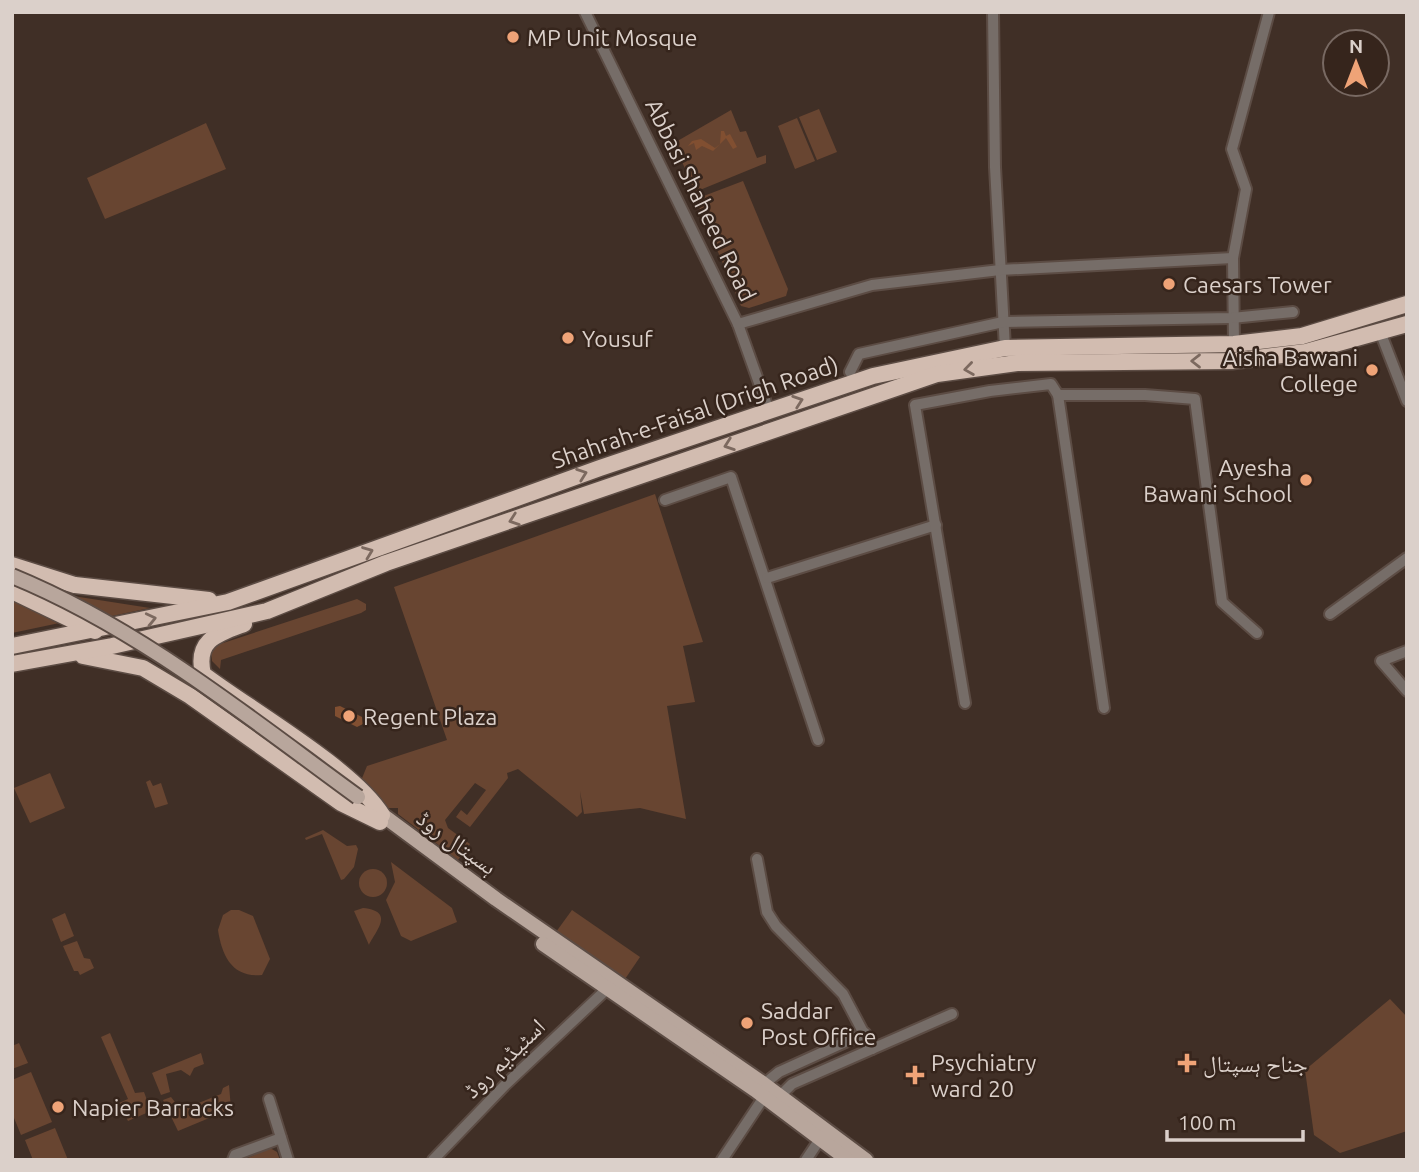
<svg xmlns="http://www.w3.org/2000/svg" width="1419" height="1172" viewBox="0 0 1419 1172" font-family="Ubuntu,'Noto Naskh Arabic',sans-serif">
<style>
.green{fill:#684531}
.water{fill:#814f31}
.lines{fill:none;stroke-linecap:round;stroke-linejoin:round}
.minor-casing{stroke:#5c4c44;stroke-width:14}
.major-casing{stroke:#5c4c44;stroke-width:18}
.highway-casing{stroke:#5c4c44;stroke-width:19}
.minor{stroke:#766d68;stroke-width:10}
.major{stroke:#b8a69c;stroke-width:14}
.highway{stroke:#d2bcb0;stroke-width:16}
.major-bridge-casing{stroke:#5c4c44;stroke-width:18;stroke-linecap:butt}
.major-bridge{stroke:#b8a69c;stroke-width:14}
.oneway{stroke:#7c695f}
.poi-dot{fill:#efa377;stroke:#36251c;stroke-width:2.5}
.labels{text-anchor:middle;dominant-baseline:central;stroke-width:5;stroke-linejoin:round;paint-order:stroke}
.poi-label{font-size:23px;fill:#dbd0ca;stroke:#36251c;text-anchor:start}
.street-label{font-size:23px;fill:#dbd0ca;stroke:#36251c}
</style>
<rect width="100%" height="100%" fill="#402f26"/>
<g class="green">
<path d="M 819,109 L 837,152 L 817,160 L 799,117 Z"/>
<path d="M 731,110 L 740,132 L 746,131 L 757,158 L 766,155 L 766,163 L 695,192 L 674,143 Z"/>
<path d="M 797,118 L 815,161 L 795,169 L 778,126 Z"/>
<path d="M 206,123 L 226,169 L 105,219 L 87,178 Z"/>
<path d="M 743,181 L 788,289 L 786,296 L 749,308 L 741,306 L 698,205 L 701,197 Z"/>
<path d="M 655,494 L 703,642 L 683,646 L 695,702 L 667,706 L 686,819 L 640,808 L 584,814 L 580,791 L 582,812 L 577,817 L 518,769 L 507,773 L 508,778 L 470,827 L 456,817 L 461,810 L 467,815 L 486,790 L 475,783 L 445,820 L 448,828 L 470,844 L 458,860 L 398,814 L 398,808 L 387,808 L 358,788 L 367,766 L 447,740 L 394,587 Z"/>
<path d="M 73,596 L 150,608 L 107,617 Z"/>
<path d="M 12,598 L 69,621 L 12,633 Z"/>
<path d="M 357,599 L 366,604 L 366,610 L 361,613 L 221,660 L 220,669 L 212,661 L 211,650 L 217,645 Z"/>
<path d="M 50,773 L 65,808 L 30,823 L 14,788 Z"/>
<path d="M 150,780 L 153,786 L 161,783 L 168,804 L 155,808 L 146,782 Z"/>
<path d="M 323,830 L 347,846 L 356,845 L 358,849 L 354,867 L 344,879 L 341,880 L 322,834 L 306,840 L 305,838 Z"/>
<path d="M 391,862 L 452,908 L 457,922 L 411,941 L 401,936 L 386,900 L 395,882 Z"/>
<circle cx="373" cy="883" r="14"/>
<path d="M 363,908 C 396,911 375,932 369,945 L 354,911 Z"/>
<path d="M 231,910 L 239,910 L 253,916 L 270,959 L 262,975 C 233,978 222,957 218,930 L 223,915 Z"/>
<path d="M 572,910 L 640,957 L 625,979 L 556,932 Z"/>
<path d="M 65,913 L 74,936 L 61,942 L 52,919 Z"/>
<path d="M 77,941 L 84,958 L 90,959 L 94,968 L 80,975 L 78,971 L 74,971 L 63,946 Z"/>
<path d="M 1390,999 L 1407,1017 L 1407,1131 L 1340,1153 L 1314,1135 L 1305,1070 Z"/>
<path d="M 110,1033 L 135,1093 L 144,1092 L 151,1111 L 128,1121 L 119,1103 L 128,1099 L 101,1037 Z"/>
<path d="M 19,1043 L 28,1063 L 12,1069 L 12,1046 Z"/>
<path d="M 201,1053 L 204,1064 L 194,1068 L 190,1076 L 181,1070 L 166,1074 L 170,1092 L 161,1095 L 152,1073 Z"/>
<path d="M 31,1072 L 52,1122 L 21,1135 L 12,1113 L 12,1080 Z"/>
<path d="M 229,1085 L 231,1109 L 178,1131 L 163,1100 L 171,1097 L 181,1110 L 221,1094 L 223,1088 Z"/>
<path d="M 55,1128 L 68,1160 L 33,1160 L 25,1140 Z"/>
<path d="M 270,1148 L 277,1152 L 280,1160 L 243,1160 Z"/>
</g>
<g class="water">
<path d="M 721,131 L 724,131 L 726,136 L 730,134 L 737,147 L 733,149 L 726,138 L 713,151 L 702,146 L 696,150 L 694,143 L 688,146 L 692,141 L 701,139 L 715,148 L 720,144 Z"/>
<path d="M 340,706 L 362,717 L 363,724 L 357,727 L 335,716 L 335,707 Z"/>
</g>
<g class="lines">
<defs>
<g id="minor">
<path d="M 585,12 L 738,324 L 769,411"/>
<path d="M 993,12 L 995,167 L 1005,348"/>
<path d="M 738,324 L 872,285 L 1000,270 L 1233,258"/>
<path d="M 1381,334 L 1407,401"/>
<path d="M 1234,344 L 1233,258 L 1246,189 L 1232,149 L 1269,12"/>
<path d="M 850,372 L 859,354 L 1003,322 L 1232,318 L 1293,312"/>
<path d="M 1058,395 L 1104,708"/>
<path d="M 665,500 L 731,477 L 818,740"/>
<path d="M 767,578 L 936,525"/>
<path d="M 1330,614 L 1407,558"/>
<path d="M 1407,651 L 1381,661 L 1407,691"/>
<path d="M 965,703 L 915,405 L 990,391 L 1051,384 L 1058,395 L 1145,395 L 1195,399 L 1222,602 L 1257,633"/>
<path d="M 757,859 L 767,912 L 776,926 L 843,994 L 872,1049"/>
<path d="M 764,1084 L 779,1072 L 865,1033"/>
<path d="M 780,1096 L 792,1084 L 952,1014"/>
<path d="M 269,1099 L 288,1160"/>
<path d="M 233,1160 L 235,1155 L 281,1138"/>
<path d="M 433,1160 L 505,1085 L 607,989"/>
<path d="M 722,1160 L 764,1097"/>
<path d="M 806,1160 L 820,1139"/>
</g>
<g id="major">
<path d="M 373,808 L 496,899 L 764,1084 L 866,1160"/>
<path d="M 543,944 L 755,1090 L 848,1160"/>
</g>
<g id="highway">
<path d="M 12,565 L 75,585 L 209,600"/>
<path d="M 12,591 L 95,631"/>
<path d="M 244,624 C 217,634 195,640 203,674 C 249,709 354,769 382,815"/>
<path d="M 12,646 L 228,602 L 600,468 L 873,376 L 1005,348 L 1234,344 L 1302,336 L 1407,304"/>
<path d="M 83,656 L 143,668 L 190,696 L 341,803 L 380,822"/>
<path d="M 12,664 L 112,646 L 267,611 L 386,563 L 937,374 L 1017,363 L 1232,361 L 1306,352 L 1407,324"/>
</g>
</defs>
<use href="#minor" class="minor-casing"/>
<use href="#major" class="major-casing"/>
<use href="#highway" class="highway-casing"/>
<use href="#minor" class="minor"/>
<use href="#major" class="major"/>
<use href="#highway" class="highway"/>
<defs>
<path id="major-bridge" d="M 12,576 C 139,628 248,717 358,797"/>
</defs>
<use href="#major-bridge" class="major-bridge-casing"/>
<use href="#major-bridge" class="major-bridge"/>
</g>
<defs><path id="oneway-chevron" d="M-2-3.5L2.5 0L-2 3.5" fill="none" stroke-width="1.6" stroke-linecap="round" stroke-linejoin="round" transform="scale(1.75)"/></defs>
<g class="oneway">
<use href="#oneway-chevron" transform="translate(1196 361) rotate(180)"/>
<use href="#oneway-chevron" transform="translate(969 369) rotate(172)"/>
<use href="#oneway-chevron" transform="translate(798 401) rotate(-19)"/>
<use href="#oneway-chevron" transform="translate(729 445) rotate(161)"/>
<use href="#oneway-chevron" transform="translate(582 474) rotate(-20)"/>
<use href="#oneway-chevron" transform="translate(514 520) rotate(161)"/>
<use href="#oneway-chevron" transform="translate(368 552) rotate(-21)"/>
<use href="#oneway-chevron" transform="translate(151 619) rotate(-13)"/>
</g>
<g class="poi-dot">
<circle cx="513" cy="37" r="7"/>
<circle cx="1169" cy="284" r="7"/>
<circle cx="568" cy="338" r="7"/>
<circle cx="1372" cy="370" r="7"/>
<circle cx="1306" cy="480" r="7"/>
<circle cx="349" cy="716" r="7"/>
<circle cx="747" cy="1023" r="7"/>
<path d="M1183.5 1052.5h7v7h7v7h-7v7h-7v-7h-7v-7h7z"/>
<path d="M911.5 1064.5h7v7h7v7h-7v7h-7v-7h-7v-7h7z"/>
<circle cx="58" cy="1107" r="7"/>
</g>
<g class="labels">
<g class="poi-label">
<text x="527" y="37">MP Unit Mosque</text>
<text x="1183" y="284">Caesars Tower</text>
<text x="582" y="338">Yousuf</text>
<text x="1358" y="357" text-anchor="end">Aisha Bawani<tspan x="1358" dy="26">College</tspan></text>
<text x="1292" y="467" text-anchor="end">Ayesha<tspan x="1292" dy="26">Bawani School</tspan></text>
<text x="363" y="716">Regent Plaza</text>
<text x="761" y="1010">Saddar<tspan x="761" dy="26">Post Office</tspan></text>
<text x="931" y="1062">Psychiatry<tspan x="931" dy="26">ward 20</tspan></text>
<text x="1203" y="1063">جناح ہسپتال</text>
<text x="72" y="1107">Napier Barracks</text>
</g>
<g class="street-label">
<text transform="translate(701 200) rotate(64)">Abbasi Shaheed Road</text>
<text transform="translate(695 412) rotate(-19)">Shahrah-e-Faisal (Drigh Road)</text>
<text transform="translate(457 842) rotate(36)">ہسپتال روڈ</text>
<text transform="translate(504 1058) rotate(-44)">اسٹیڈیم روڈ</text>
</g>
</g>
<rect width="1419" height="1172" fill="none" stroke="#dbd0ca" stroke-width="28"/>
<g transform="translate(1356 63)"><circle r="33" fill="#36251c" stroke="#786962" stroke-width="2"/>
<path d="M0-5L12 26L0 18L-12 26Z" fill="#efa377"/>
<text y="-10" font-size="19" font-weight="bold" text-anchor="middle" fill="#dbd0ca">N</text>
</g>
<path d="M1167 1130v10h136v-10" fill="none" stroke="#dbd0ca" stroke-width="3.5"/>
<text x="1178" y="1130" font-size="21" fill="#dbd0ca" stroke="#36251c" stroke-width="5" paint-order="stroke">100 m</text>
</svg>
